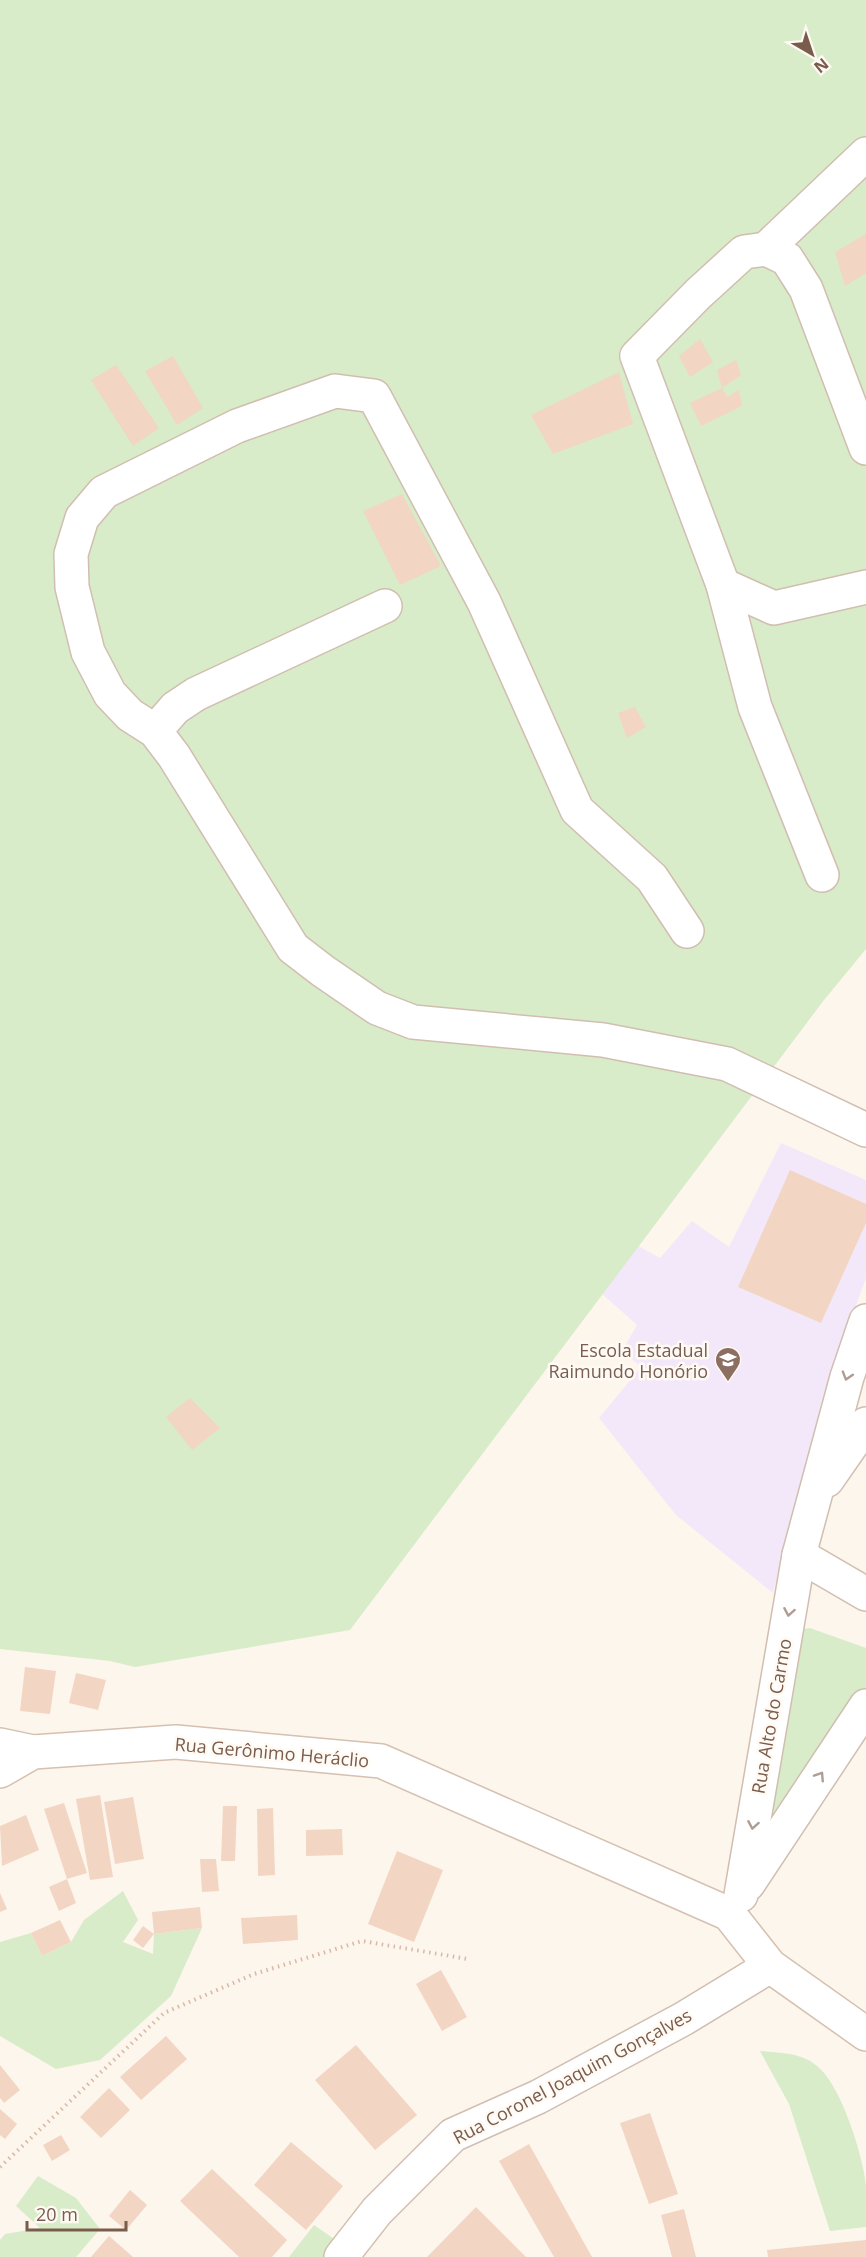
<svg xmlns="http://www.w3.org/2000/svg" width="866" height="2257" viewBox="0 0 866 2257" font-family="'Open Sans',sans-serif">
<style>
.education{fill:#f3e8fa}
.green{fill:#d8ecc9}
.building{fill:#f3d5c3}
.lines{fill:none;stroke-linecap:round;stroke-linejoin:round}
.street-casing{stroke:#d1beb0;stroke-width:36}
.secondary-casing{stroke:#d6c0b0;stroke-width:36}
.path{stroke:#d9b8a5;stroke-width:4;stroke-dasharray:1.5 4.5;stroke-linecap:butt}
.street{stroke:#fff;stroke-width:33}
.secondary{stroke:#fff;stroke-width:33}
.oneway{stroke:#af9d94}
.labels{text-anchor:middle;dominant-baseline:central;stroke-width:5;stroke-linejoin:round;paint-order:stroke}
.education-label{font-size:18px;fill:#785e54;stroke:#fffaf3;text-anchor:end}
.street-label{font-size:18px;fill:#7a5c4d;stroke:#fffaf3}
</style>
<rect width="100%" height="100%" fill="#fdf6ec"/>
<path class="education" d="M 781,1143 L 866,1180 L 866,1278 L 822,1399 L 798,1500 L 773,1593 L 676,1515 L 599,1418 L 641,1367 L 622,1351 L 637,1325 L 600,1292 L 633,1243 L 660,1258 L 692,1221 L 729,1247 Z"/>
<g class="green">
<path d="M 0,0 L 866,0 L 866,949 L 824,1000 L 350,1630 L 135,1667 L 110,1661 L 0,1649 Z"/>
<path d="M 810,1628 L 866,1648 L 866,1727 L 750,1882 L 802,1629 Z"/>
<path d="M 123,1891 L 138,1920 L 123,1942 L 153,1954 L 154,1934 L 202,1928 L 171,1996 L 100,2060 L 56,2069 L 0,2036 L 0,1942 L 31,1933 L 42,1956 L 71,1942 L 84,1920 Z"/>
<path d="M 760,2051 C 780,2053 801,2052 817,2066 C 841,2085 863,2155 866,2185 C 866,2198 866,2213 866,2227 L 830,2231 L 789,2104 Z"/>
<path d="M 38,2176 L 76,2198 L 100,2229 L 76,2257 L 0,2257 L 0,2240 L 5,2234 L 40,2228 L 16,2206 Z"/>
<path d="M 314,2225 L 360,2257 L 289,2257 Z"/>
</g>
<g class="building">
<path d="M 866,234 L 866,273 L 845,286 L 835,252 Z"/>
<path d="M 700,339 L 713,362 L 690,377 L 679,356 Z"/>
<path d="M 173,356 L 203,408 L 177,425 L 145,371 Z"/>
<path d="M 736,360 L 741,375 L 722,388 L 727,397 L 739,390 L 742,406 L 701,426 L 690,403 L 722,388 L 717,370 Z"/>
<path d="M 116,365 L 159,428 L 133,446 L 91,380 Z"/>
<path d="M 619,372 L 633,424 L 553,454 L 531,415 Z"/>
<path d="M 402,494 L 441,566 L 400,585 L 363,511 Z"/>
<path d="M 635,707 L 646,727 L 627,738 L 618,713 Z"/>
<path d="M 790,1170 L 866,1204 L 866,1223 L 821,1323 L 738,1287 Z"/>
<path d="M 190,1398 L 220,1428 L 192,1450 L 166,1417 Z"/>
<path d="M 25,1667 L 56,1671 L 50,1714 L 20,1711 Z"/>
<path d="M 76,1673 L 106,1680 L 98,1710 L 69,1703 Z"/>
<path d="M 100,1795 L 113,1877 L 90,1880 L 76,1799 Z"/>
<path d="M 133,1797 L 144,1859 L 115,1864 L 104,1802 Z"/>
<path d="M 64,1803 L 87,1873 L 67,1879 L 44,1809 Z"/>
<path d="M 223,1806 L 237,1806 L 235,1861 L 221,1861 Z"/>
<path d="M 273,1808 L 275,1875 L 258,1876 L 257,1809 Z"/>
<path d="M 26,1815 L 39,1850 L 2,1866 L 0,1826 Z"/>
<path d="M 342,1829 L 343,1855 L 306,1856 L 306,1830 Z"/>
<path d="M 397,1851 L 443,1870 L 414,1942 L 368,1924 Z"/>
<path d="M 200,1859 L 216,1859 L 219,1891 L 202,1892 Z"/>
<path d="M 67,1879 L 76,1903 L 59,1911 L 49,1887 Z"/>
<path d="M 0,1893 L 7,1909 L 0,1912 Z"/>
<path d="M 200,1907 L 202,1928 L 154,1934 L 152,1912 Z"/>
<path d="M 297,1915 L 298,1940 L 243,1944 L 241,1918 Z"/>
<path d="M 60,1920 L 71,1942 L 42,1956 L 31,1933 Z"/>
<path d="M 143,1926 L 154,1934 L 143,1948 L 133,1940 Z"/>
<path d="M 441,1970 L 467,2017 L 442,2031 L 416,1984 Z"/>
<path d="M 166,2036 L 187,2059 L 141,2100 L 120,2077 Z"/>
<path d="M 356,2045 L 417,2115 L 375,2150 L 315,2080 Z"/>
<path d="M 0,2065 L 20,2090 L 4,2103 L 0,2098 Z"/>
<path d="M 109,2088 L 130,2110 L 101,2138 L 80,2117 Z"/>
<path d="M 0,2109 L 17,2124 L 5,2139 L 0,2135 Z"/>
<path d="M 650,2113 L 678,2194 L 649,2204 L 620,2123 Z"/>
<path d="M 61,2135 L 70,2150 L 52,2161 L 43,2145 Z"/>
<path d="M 291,2142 L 343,2186 L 306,2230 L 254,2185 Z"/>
<path d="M 529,2144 L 592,2257 L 554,2257 L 499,2161 Z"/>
<path d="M 212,2169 L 287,2240 L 272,2257 L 239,2257 L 180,2201 Z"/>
<path d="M 130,2190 L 147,2205 L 126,2230 L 109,2216 Z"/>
<path d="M 476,2207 L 526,2257 L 427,2257 Z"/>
<path d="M 684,2209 L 696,2257 L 672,2257 L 661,2215 Z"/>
<path d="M 109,2236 L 133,2257 L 91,2257 Z"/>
<path d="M 866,2240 L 866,2257 L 768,2257 L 767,2250 Z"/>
</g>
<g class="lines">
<defs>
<g id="street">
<path d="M 766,249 L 866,154"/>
<path d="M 866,448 L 806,289 L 787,259 L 766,249 L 744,252 L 698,294 L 637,356 L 723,585 L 774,608 L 866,587"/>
<path d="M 723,585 L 755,707 L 822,875"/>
<path d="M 155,731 L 175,708 L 196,694 L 385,606"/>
<path d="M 687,931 L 652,878 L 577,810 L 484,602 L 374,396 L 335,391 L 237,426 L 104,492 L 82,518 L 71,554 L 72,587 L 88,652 L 110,694 L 130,715 L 155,731 L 174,756 L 293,948 L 323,971 L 377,1008 L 413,1022 L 603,1040 L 727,1064 L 866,1130"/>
<path d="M 827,1480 L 866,1424"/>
<path d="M 799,1555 L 866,1594"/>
<path d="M 0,1745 L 33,1752"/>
<path d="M 748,1884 L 866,1706"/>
<path d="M 741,1895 L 799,1555 L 847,1377 L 866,1321"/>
<path d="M 341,2257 L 377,2211 L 453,2135 L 538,2097 L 683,2019 L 770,1966"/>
</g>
<path id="secondary" d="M 0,1771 L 33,1752 L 176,1742 L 381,1761 L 729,1914 L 770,1966 L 866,2034"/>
</defs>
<use href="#street" class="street-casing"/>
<use href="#secondary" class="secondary-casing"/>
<path class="path" d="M 0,2167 L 164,2013 L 254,1974 L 362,1941 L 468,1959"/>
<use href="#street" class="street"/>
<use href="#secondary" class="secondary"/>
</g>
<defs><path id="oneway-chevron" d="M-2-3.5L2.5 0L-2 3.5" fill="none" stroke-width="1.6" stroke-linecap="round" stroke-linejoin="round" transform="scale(1.5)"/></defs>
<g class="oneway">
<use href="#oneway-chevron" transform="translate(847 1376) rotate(107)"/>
<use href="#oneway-chevron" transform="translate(789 1612) rotate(100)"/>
<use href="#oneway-chevron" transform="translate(820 1776) rotate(-57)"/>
<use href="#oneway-chevron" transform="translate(753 1825) rotate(100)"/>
</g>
<defs>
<symbol id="school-pin" viewBox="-11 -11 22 30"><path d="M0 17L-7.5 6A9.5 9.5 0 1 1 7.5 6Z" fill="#8d6e63" stroke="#fffaf3"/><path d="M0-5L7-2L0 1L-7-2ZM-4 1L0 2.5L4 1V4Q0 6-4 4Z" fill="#fff"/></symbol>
</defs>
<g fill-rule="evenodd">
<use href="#school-pin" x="713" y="1345" width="30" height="40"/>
</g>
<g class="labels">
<g class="education-label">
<text x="708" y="1350">Escola Estadual<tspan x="708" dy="21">Raimundo Honório</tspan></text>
</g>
<g class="street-label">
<text transform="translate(771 1716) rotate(-80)">Rua Alto do Carmo</text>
<text transform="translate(272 1752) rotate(5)">Rua Gerônimo Heráclio</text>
<text transform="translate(572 2076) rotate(-28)">Rua Coronel Joaquim Gonçalves</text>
</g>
</g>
<g transform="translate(812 54) rotate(141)" stroke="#fffaf3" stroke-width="4.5" paint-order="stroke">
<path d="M0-4.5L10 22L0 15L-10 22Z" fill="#7a5c4d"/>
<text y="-9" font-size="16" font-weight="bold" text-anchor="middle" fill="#7a5c4d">N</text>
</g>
<path d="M27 2221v9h99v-9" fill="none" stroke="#7a5c4d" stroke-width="3"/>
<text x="36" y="2221" font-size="18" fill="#7a5c4d" stroke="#fffaf3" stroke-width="4.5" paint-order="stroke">20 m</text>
</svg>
